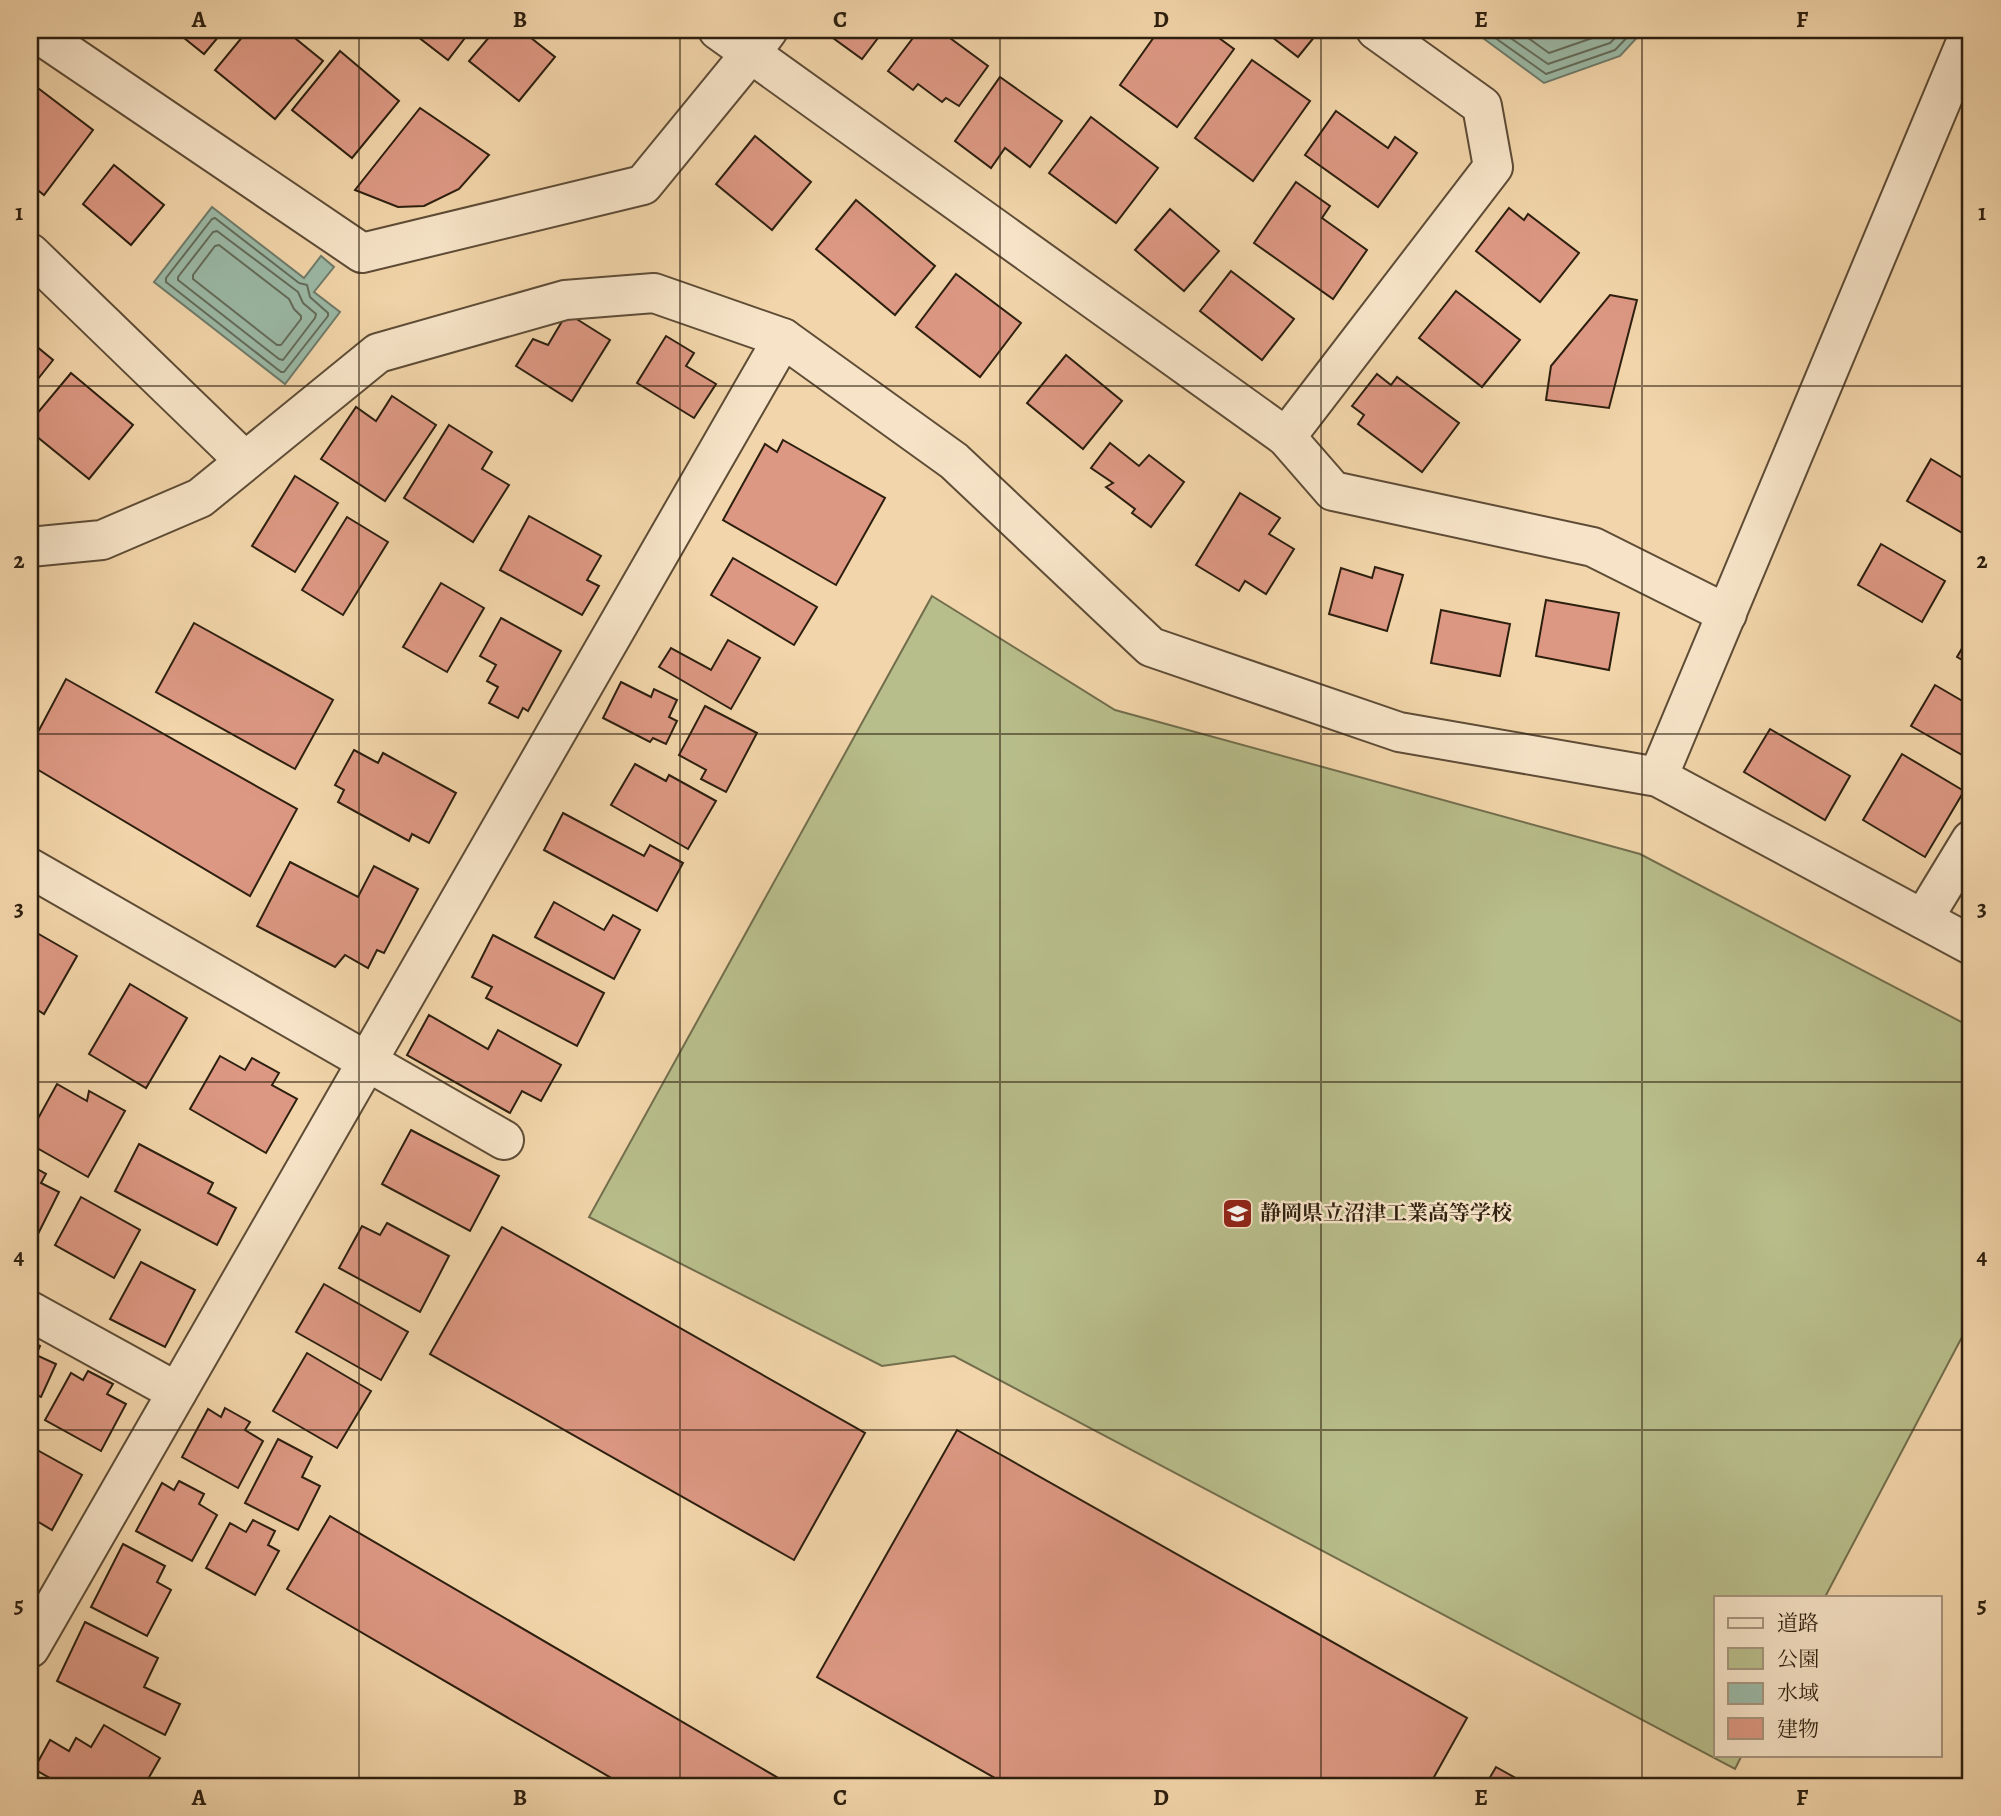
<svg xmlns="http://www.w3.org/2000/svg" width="2001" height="1816" viewBox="0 0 2001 1816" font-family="Alegreya,'Noto Serif JP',serif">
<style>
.green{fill:#b8be8b;stroke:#726e4d;stroke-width:2}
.water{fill:#9bb9a6;stroke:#6f7b6a;stroke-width:2}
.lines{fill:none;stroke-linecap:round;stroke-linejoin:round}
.shore{stroke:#646c5a;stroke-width:2}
.building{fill:#dd9883;stroke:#2d1f0f;stroke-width:2}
.minor-casing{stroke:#5e4c36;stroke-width:42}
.minor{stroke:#f7e4c8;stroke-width:38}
.grid{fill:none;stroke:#2d1f0f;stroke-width:2;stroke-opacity:0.55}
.labels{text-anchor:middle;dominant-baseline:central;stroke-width:5;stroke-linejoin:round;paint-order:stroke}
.poi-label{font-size:21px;font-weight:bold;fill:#2d1f0f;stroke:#f7e4c8;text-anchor:start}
.neatline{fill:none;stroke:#2d1f0f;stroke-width:2.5}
.grid-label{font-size:23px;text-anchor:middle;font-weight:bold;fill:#2d1f0f}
</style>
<rect width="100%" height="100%" fill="#f2d5aa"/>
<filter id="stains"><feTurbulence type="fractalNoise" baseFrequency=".00286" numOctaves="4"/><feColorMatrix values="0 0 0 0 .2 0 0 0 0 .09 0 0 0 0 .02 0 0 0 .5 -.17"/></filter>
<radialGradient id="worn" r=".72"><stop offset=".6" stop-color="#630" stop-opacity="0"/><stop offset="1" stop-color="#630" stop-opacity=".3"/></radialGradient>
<path class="green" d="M 932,596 L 1115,710 L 1640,854 L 1971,1027 L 1971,1320 L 1825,1597 L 1716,1597 L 1716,1755 L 1742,1755 L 1735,1769 L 954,1356 L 882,1366 L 589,1217 Z"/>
<g class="water">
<path d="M 1472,30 L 1644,30 L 1620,56 L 1544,83 Z"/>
<path d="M 212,207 L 304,278 L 321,256 L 334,267 L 314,292 L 340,312 L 285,384 L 154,282 Z"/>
</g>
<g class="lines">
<g class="shore">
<path d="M 1484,30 L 1546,74 L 1615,50 L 1634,30"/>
<path d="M 1499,30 L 1548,64 L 1610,43 L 1623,30"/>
<path d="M 1517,30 L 1549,53 L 1604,34 L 1608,30"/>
<path d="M 215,218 L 299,283 L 307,285 L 310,297 L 328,313 L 328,316 L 284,372 L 281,372 L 166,282 L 166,278 L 212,219 Z"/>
<path d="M 217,231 L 298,292 L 303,303 L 316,314 L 315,318 L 283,360 L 279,359 L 178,280 L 178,277 L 213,232 Z"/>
<path d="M 219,245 L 289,299 L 294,309 L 301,316 L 301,319 L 281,345 L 277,345 L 193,279 L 193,275 L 215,246 Z"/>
</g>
</g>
<g class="building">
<path d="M 183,30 L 224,30 L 204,54 L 179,34 Z"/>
<path d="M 248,30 L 285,30 L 323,61 L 275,119 L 215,70 Z"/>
<path d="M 409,30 L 471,30 L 448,60 Z"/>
<path d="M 495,30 L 521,30 L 555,57 L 519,101 L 469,61 Z"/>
<path d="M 822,30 L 884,30 L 862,59 Z"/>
<path d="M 919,30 L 939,30 L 988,66 L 959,106 L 946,98 L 942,102 L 918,84 L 913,90 L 888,71 Z"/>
<path d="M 1159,30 L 1208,30 L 1234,49 L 1177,127 L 1120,85 Z"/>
<path d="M 1263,30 L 1320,30 L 1298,57 Z"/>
<path d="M 340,51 L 399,101 L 352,158 L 292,110 Z"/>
<path d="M 1252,60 L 1310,101 L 1253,181 L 1195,138 Z"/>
<path d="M 1000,77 L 1062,121 L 1030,167 L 1005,148 L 991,168 L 955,141 Z"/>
<path d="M 30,82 L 93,130 L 44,195 L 30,184 Z"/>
<path d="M 420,108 L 489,155 L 459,189 L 424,206 L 398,207 L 355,190 Z"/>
<path d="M 1336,111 L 1388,148 L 1395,137 L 1417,153 L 1378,207 L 1305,155 Z"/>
<path d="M 1091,117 L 1158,168 L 1116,223 L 1049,173 Z"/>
<path d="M 755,136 L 811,182 L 772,230 L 716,184 Z"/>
<path d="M 114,165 L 164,205 L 131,245 L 83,204 Z"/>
<path d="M 1296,182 L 1330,206 L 1322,218 L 1367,250 L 1333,299 L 1254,243 Z"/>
<path d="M 856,200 L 935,266 L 895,315 L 816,249 Z"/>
<path d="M 1509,208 L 1524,220 L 1528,214 L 1579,253 L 1540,302 L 1476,251 Z"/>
<path d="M 1170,209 L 1219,251 L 1184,291 L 1135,250 Z"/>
<path d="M 1231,271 L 1294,319 L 1262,360 L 1200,311 Z"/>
<path d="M 956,274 L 1021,323 L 980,377 L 916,327 Z"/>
<path d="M 1456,291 L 1520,340 L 1482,387 L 1419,338 Z"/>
<path d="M 1610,295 L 1637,300 L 1609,408 L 1546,400 L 1551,366 Z"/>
<path d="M 567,313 L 610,340 L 572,401 L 516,366 L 533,339 L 548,345 Z"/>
<path d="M 666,336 L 694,353 L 686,366 L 716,384 L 694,418 L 637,383 Z"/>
<path d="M 30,341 L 53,360 L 30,389 Z"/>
<path d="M 1066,355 L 1122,401 L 1083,449 L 1027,403 Z"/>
<path d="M 71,373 L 133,425 L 89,479 L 30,431 L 30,422 Z"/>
<path d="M 1377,374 L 1391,385 L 1397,377 L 1459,423 L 1422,472 L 1358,424 L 1364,415 L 1352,406 Z"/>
<path d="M 392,396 L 436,425 L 385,501 L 321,459 L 356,407 L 376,421 Z"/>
<path d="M 449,425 L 492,452 L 482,469 L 509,485 L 473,542 L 404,498 Z"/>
<path d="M 783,440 L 885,498 L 836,585 L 723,520 L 765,444 L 777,452 Z"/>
<path d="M 1110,443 L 1139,466 L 1149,455 L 1184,482 L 1151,527 L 1132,513 L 1135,509 L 1106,487 L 1113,483 L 1091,468 Z"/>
<path d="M 1931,459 L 1971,483 L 1971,538 L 1907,501 Z"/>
<path d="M 295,476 L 338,503 L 295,572 L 252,546 Z"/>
<path d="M 1240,493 L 1280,518 L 1269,534 L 1294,549 L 1266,594 L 1245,581 L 1239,591 L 1196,565 Z"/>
<path d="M 529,516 L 601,556 L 587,580 L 599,586 L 582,615 L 500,570 Z"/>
<path d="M 347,517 L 388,542 L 343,615 L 302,590 Z"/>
<path d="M 1881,544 L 1945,581 L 1922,622 L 1858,585 Z"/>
<path d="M 733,558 L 817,607 L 794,645 L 711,595 Z"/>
<path d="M 1375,567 L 1403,575 L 1387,631 L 1329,614 L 1341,568 L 1372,578 Z"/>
<path d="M 441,583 L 484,608 L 447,672 L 403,647 Z"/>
<path d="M 1546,600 L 1619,613 L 1609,670 L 1536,656 Z"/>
<path d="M 1441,610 L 1510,624 L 1500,676 L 1431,663 Z"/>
<path d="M 501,618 L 561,651 L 528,711 L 523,708 L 518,718 L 489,703 L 498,687 L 487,681 L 496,665 L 480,656 Z"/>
<path d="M 194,623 L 333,700 L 295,769 L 156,692 Z"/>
<path d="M 1971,633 L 1971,665 L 1957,657 Z"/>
<path d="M 728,640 L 760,658 L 731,709 L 659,667 L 671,648 L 711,670 Z"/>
<path d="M 66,679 L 297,809 L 250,896 L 30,765 L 30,747 Z"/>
<path d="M 621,682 L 651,697 L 654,689 L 677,700 L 669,717 L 677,721 L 666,744 L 653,738 L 650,742 L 603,718 Z"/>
<path d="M 1935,685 L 1971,706 L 1971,760 L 1911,726 Z"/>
<path d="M 705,706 L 757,733 L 726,792 L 701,779 L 706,770 L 679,755 Z"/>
<path d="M 1770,729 L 1850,776 L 1825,820 L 1744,772 Z"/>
<path d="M 354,750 L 378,763 L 383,753 L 456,793 L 429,843 L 412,834 L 409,841 L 338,802 L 344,790 L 335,785 Z"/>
<path d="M 1902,754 L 1964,791 L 1925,857 L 1863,820 Z"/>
<path d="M 635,764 L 666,781 L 669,775 L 716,801 L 688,849 L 611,805 Z"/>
<path d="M 563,813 L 644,856 L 650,845 L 683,863 L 657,911 L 544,850 Z"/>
<path d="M 290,862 L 358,897 L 374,866 L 418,889 L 384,953 L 377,950 L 368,968 L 345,955 L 335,967 L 257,926 Z"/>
<path d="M 554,902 L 604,930 L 613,915 L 640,930 L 614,979 L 535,937 Z"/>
<path d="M 30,929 L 77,956 L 44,1014 L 30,1005 Z"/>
<path d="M 493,935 L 604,993 L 577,1046 L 486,998 L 492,987 L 472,977 Z"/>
<path d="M 130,984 L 187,1018 L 146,1088 L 89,1054 Z"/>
<path d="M 429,1015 L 488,1049 L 498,1030 L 561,1065 L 541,1101 L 522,1091 L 510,1113 L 407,1055 Z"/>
<path d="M 220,1056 L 245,1070 L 252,1058 L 279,1073 L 272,1085 L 297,1099 L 266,1153 L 190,1109 Z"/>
<path d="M 57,1084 L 87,1101 L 89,1091 L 125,1111 L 88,1177 L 30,1144 L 30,1133 Z"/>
<path d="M 411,1130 L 499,1176 L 470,1231 L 382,1184 Z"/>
<path d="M 139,1144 L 213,1183 L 208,1193 L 236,1208 L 217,1245 L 115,1191 Z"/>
<path d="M 30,1165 L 46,1174 L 41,1183 L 59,1192 L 30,1250 Z"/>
<path d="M 81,1197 L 140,1230 L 114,1278 L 55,1245 Z"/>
<path d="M 387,1223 L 449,1256 L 420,1312 L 339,1268 L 362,1226 L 380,1235 Z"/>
<path d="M 502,1227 L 865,1433 L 794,1560 L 430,1354 Z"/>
<path d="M 141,1262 L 195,1290 L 165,1347 L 110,1319 Z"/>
<path d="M 324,1284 L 408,1332 L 381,1380 L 296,1332 Z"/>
<path d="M 30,1341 L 40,1346 L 36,1355 L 56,1364 L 41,1397 L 30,1392 Z"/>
<path d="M 307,1353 L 371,1391 L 337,1448 L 273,1411 Z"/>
<path d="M 88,1371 L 113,1384 L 107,1394 L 126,1404 L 101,1451 L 45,1420 L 71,1373 L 83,1380 Z"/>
<path d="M 225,1408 L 250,1422 L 245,1430 L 263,1441 L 238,1488 L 182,1457 L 208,1409 L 221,1417 Z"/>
<path d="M 957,1430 L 1467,1718 L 1429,1786 L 1009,1786 L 817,1677 Z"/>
<path d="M 278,1439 L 312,1457 L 302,1477 L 320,1486 L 298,1530 L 245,1503 Z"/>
<path d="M 30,1446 L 82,1475 L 52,1530 L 30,1517 Z"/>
<path d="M 179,1481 L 204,1494 L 199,1504 L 217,1515 L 192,1561 L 136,1531 L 162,1483 L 174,1490 Z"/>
<path d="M 330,1516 L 792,1786 L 625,1786 L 287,1589 Z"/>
<path d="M 253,1520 L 275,1531 L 268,1545 L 279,1551 L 255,1595 L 206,1568 L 230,1523 L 246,1532 Z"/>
<path d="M 123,1544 L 165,1566 L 157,1582 L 171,1590 L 147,1636 L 91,1607 Z"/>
<path d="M 85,1622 L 158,1658 L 144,1687 L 180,1704 L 165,1735 L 57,1681 Z"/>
<path d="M 104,1725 L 160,1758 L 144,1786 L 64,1786 L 34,1769 L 50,1740 L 69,1751 L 76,1738 L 91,1747 Z"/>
<path d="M 1496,1767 L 1530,1786 L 1485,1786 Z"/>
</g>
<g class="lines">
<defs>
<g id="minor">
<path d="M 33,30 L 362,253 L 643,185 L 751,53 L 768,30"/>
<path d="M 718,30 L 1286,437 L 1333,491 L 1593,547 L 1727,614"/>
<path d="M 30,253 L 245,461"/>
<path d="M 1286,437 L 1493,167 L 1482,106 L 1376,30"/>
<path d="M 30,547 L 102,540 L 200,498 L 378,353 L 565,300 L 654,293 L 783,338 L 954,461 L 1151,647 L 1399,732 L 1658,777 L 1971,945"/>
<path d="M 1658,777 L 1971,30"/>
<path d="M 30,868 L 504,1140"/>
<path d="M 1923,919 L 1971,840"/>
<path d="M 30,1311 L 177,1392"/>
<path d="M 30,1648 L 783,338"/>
</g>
</defs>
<use href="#minor" class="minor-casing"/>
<use href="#minor" class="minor"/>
</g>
<path class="grid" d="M 359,30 L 359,1786M 680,30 L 680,1786M 1000,30 L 1000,1786M 1321,30 L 1321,1786M 1642,30 L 1642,1786M 30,386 L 1971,386M 30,734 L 1971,734M 30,1082 L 1971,1082M 30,1430 L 1971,1430"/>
<defs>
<symbol id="school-square" viewBox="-11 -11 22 22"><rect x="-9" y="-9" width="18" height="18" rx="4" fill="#8f2418" stroke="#f7e4c8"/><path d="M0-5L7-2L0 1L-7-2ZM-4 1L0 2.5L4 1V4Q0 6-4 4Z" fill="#fff"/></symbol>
</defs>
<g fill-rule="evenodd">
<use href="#school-square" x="1220" y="1196" width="35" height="35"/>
</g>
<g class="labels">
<g class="poi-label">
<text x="1260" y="1213">静岡県立沼津工業高等学校</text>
</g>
</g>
<rect width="2001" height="1816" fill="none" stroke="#f2d5aa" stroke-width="77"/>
<rect x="1714" y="1596" width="228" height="161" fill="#f7e4c8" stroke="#a6957e" stroke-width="2"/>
<rect x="1728" y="1618" width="35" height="10" fill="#f7e4c8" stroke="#a6957e" stroke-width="2"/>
<text x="1777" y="1630" font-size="21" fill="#2d1f0f">道路</text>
<rect x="1728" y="1648" width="35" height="21" fill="#b8be8b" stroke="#a6957e" stroke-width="2"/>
<text x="1777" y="1666" font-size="21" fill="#2d1f0f">公園</text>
<rect x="1728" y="1683" width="35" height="21" fill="#9bb9a6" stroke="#a6957e" stroke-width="2"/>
<text x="1777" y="1700" font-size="21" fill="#2d1f0f">水域</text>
<rect x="1728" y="1718" width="35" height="21" fill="#dd9883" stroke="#a6957e" stroke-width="2"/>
<text x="1777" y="1736" font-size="21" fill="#2d1f0f">建物</text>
<rect x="38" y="38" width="1924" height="1740" class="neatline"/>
<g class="grid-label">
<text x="199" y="27">A</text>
<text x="520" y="27">B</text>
<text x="840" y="27">C</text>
<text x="1161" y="27">D</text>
<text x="1481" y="27">E</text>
<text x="1802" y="27">F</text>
<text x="19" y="220">1</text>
<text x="1982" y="220">1</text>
<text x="19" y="568">2</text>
<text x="1982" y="568">2</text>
<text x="19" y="916">3</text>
<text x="1982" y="916">3</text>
<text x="19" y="1264">4</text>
<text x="1982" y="1264">4</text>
<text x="19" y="1612">5</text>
<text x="1982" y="1612">5</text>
<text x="199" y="1805">A</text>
<text x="520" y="1805">B</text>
<text x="840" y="1805">C</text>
<text x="1161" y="1805">D</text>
<text x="1481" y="1805">E</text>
<text x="1802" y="1805">F</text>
</g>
<rect width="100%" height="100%" filter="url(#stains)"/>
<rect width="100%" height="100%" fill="url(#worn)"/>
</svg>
